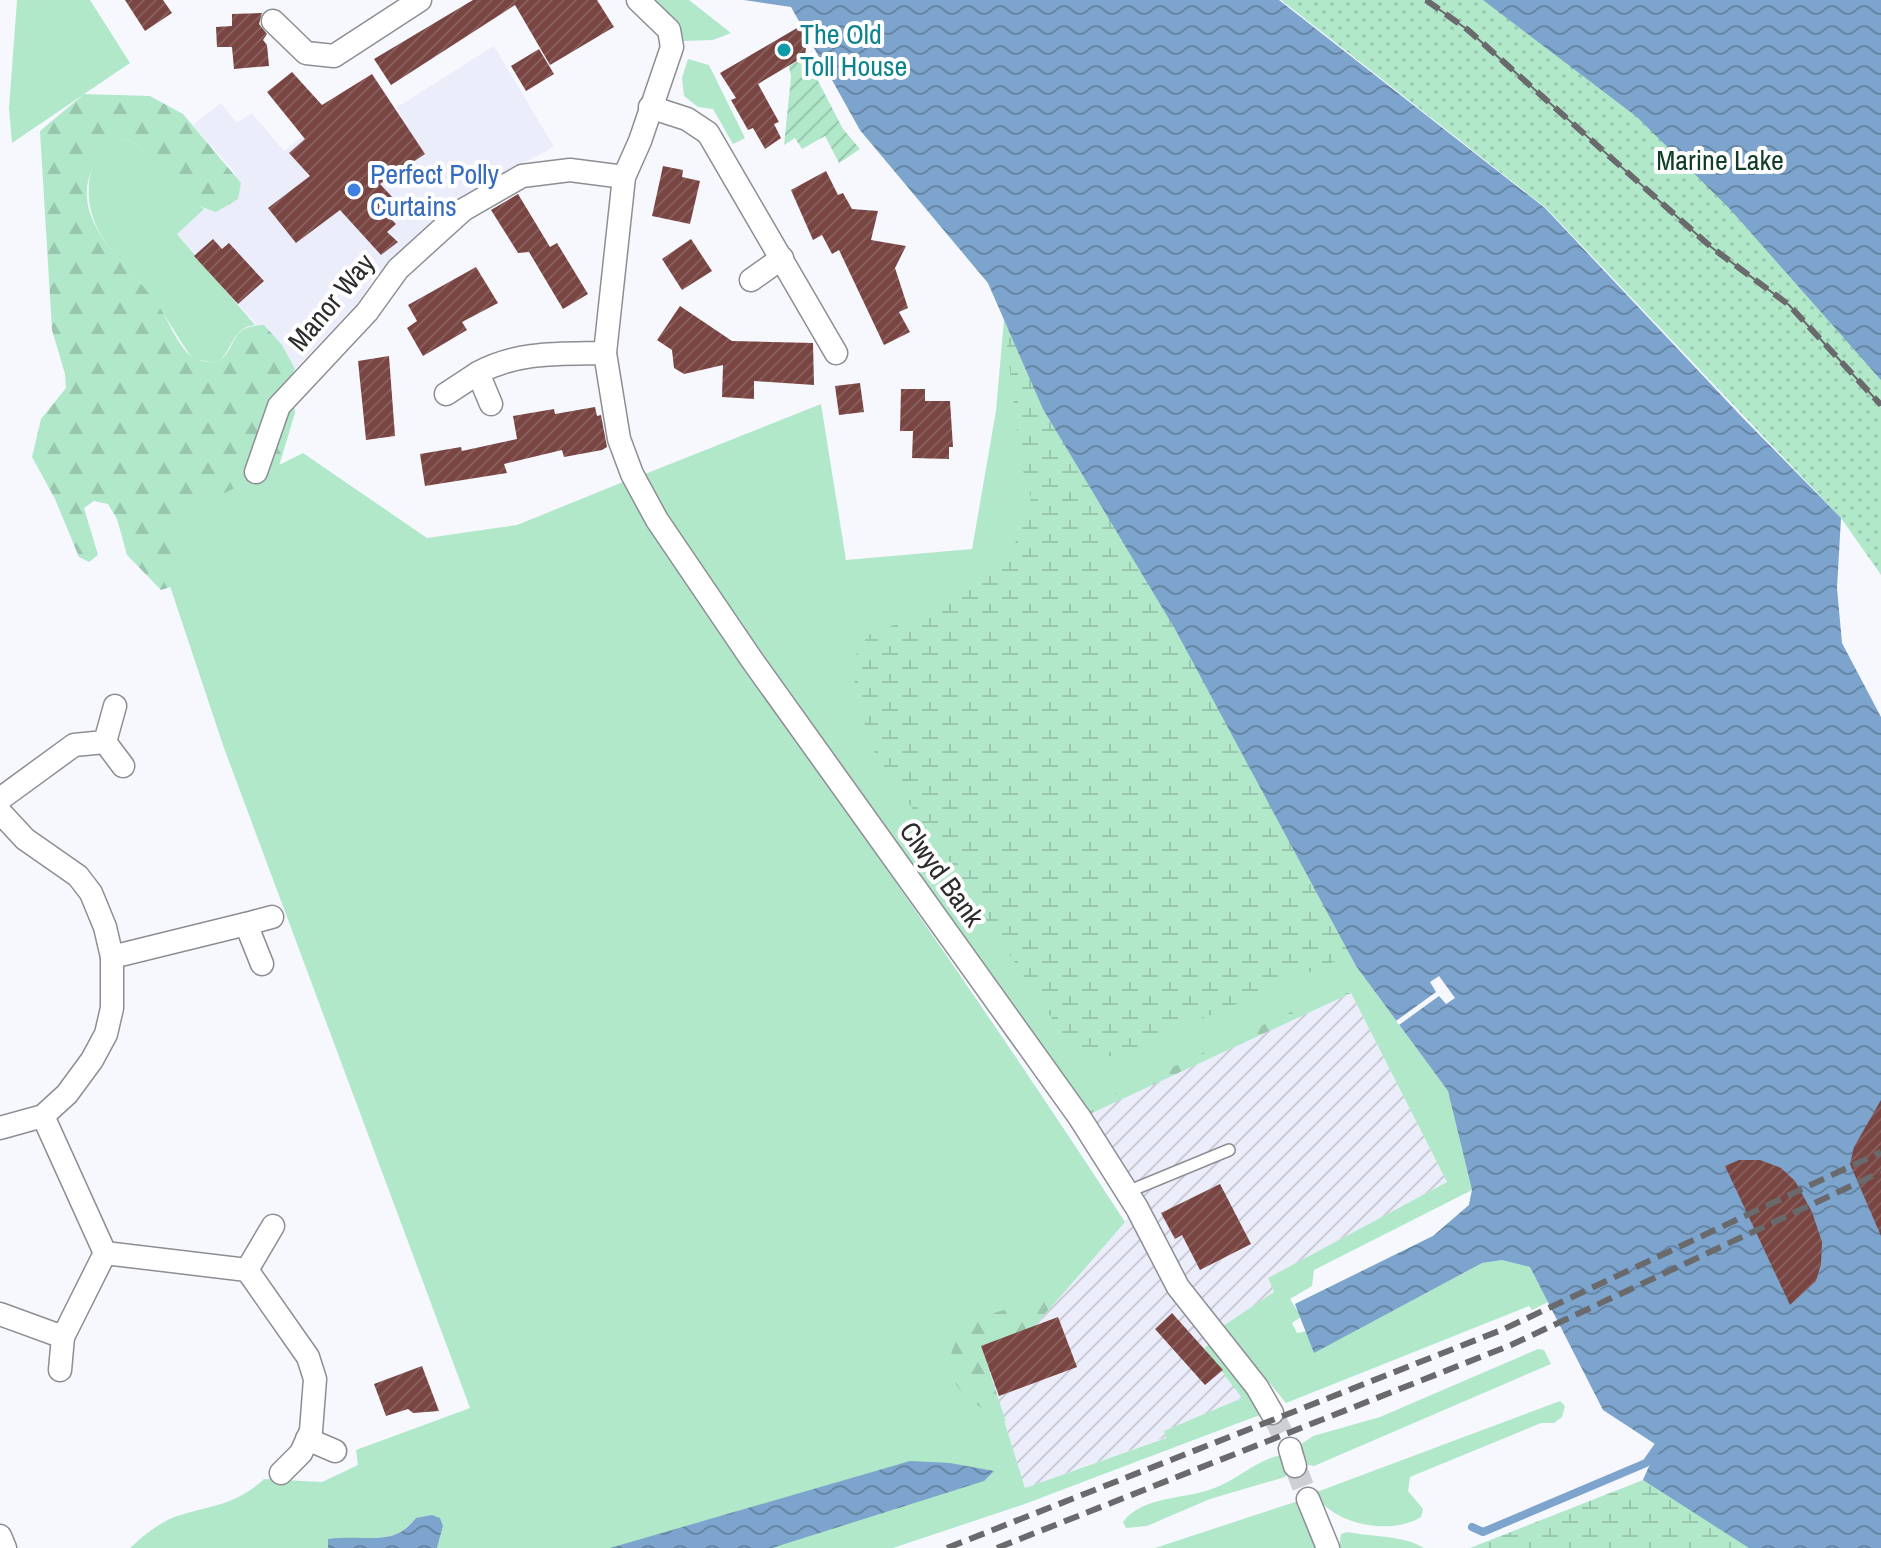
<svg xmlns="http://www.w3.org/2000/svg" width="1881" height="1548" viewBox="0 0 1881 1548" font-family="'Archivo Narrow',sans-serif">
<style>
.built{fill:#ebedfb}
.industrial{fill:url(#industrial-furrows)}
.grass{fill:#b1e8ca}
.forest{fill:url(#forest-firs)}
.wetland{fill:url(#wetland-marsh)}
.park{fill:url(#park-dots)}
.garden{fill:url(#garden-furrows)}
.water{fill:url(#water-waves)}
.pier{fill:#f7f8fe}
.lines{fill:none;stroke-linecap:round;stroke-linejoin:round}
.stream{stroke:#7ca4cc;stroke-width:8}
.building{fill:url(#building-hatch)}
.street-tunnel{stroke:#cecfd4;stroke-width:22;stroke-dasharray:22 11;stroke-linecap:butt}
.lane-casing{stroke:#8d8e93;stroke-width:14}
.street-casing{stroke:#8d8e93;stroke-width:25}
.lane{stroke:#fff;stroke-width:11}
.street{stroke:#fff;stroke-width:22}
.tram{stroke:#6a6a6d;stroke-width:2}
.rail{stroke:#6a6a6d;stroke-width:6;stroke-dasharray:16 8;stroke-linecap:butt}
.culture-dot{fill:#0f9aa8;stroke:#fff;stroke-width:3}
.shop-dot{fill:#3f7fe0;stroke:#fff;stroke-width:3}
.labels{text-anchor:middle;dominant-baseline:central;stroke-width:8;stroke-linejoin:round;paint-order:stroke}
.culture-label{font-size:28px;fill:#0d838f;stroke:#fff;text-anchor:start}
.park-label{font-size:28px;fill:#0f3d28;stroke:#fff}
.shop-label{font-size:28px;fill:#366cbe;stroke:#fff;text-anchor:start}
.street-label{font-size:28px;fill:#2c2c2e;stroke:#fff}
</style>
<defs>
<pattern id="industrial-furrows" width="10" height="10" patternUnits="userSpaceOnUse" patternTransform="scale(2)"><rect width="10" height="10" fill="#ebedfb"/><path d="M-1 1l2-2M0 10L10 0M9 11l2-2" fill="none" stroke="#cacbd7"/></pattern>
<pattern id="forest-firs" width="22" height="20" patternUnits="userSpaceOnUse" patternTransform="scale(2)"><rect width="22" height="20" fill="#b1e8ca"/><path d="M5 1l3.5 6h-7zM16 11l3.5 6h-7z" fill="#98c7ae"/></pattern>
<pattern id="wetland-marsh" width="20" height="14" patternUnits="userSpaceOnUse" patternTransform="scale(2)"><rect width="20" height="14" fill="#b1e8ca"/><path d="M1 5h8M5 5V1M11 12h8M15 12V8" fill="none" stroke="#98c7ae"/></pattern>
<pattern id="park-dots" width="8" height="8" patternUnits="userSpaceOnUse" patternTransform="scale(2)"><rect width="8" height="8" fill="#b1e8ca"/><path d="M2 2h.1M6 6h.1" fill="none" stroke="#98c7ae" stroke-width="1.8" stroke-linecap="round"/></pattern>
<pattern id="garden-furrows" width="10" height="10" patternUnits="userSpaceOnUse" patternTransform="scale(2)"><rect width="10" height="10" fill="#b1e8ca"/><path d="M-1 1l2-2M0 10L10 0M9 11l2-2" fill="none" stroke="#98c7ae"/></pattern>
<pattern id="water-waves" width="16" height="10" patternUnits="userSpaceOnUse" patternTransform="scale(2)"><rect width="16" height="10" fill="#7ca4cc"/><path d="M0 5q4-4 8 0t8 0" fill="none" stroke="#6686a6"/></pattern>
<pattern id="building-hatch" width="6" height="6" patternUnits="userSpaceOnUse" patternTransform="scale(2)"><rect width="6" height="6" fill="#794542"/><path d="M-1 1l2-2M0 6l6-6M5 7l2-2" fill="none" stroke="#875e5b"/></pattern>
</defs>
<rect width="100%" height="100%" fill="#f7f8fe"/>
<path class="built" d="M 494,46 L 554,147 L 485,183 L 435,219 L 372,280 L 359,302 L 295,369 L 177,233 L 204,209 L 216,212 L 235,173 L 193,125 L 221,103 L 237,123 L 252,113 L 284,151 L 325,119 L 355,153 L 402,118 L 397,107 Z"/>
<path class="industrial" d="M 1351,993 L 1447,1182 L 1268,1278 L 1274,1292 L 1223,1326 L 1204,1348 L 1243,1398 L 1164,1431 L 1167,1437 L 1025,1488 L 981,1346 L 1034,1327 L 1136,1208 L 1080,1118 Z"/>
<g class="grass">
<path d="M 17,0 L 90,0 L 130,63 L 12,143 L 9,108 Z"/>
<path d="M 656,0 L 689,0 L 731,33 L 713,40 L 684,41 L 676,20 Z"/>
<path d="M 688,59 L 709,65 L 745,138 L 733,144 L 713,109 L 698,107 L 684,96 L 682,78 Z"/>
<path d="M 113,140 L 133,141 L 178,189 L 204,209 L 177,234 L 255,325 C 231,327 233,353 216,363 L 193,359 C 179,341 169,320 155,302 C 126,261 84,236 89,182 C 91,166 99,150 113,140 Z"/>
<path d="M 1004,319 L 1356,966 L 1448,1091 L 1472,1190 L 1314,1270 L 1312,1286 L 1290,1299 L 1301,1317 L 1292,1323 L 1297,1333 L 1307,1331 L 1315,1352 L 1482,1263 L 1502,1260 L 1530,1267 L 1548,1302 L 1532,1310 L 1529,1306 L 1286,1403 L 1223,1326 L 1274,1292 L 1268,1278 L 1447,1182 L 1351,993 L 1085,1116 L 715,586 L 668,518 L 645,474 L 821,404 L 846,560 L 972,549 L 996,411 Z"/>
<path d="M 303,453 L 427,538 L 517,525 L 623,482 C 786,731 963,971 1125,1222 L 1034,1327 L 981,1346 L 1025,1488 L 1166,1438 L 1164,1431 L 1242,1398 L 1204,1348 L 1212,1342 L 1265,1413 L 1022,1505 L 893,1548 L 437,1548 L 443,1526 L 416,1518 C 391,1548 370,1534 328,1540 L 328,1548 L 130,1548 C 145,1534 163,1519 184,1514 C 217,1505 238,1503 264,1479 L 322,1482 L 358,1465 L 356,1450 L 470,1408 L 224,748 L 151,529 Z"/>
<path d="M 1538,1349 L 1544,1350 L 1551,1364 L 1314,1466 L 1304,1464 L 1297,1447 L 1313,1436 L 1380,1417 Z"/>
<path d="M 1560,1401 L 1565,1406 L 1562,1417 L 1554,1423 L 1541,1423 L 1410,1477 L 1408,1491 L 1423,1509 L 1421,1517 C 1391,1536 1333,1525 1314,1493 Z"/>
<path d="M 1281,1455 L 1288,1473 L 1285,1477 L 1210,1499 L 1147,1526 L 1126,1528 L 1123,1522 C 1141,1497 1182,1499 1209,1490 C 1236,1482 1253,1461 1281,1455 Z"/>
<path d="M 1298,1501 L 1317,1548 L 1155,1548 Z"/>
<path d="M 1347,1532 C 1372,1537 1403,1535 1424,1548 L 1339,1548 L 1341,1534 Z"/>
</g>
<g class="forest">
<path d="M 84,94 L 150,96 L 183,114 L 241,183 L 238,199 L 216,212 C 181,203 156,166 133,141 C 111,140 105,143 95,163 C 64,220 129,263 158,305 C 169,321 177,345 192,357 C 198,361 209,362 216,363 C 240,349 226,326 264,325 L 282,345 L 295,369 L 291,378 L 295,413 L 279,466 L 174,518 C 162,541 173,554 181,577 L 177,585 L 161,590 L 127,555 L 117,519 L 108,504 L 94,501 L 84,508 L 98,555 L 89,562 L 79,557 L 55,499 L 32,457 L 41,419 L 66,388 L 65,374 L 52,330 L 40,131 Z"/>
<path d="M 1332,993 L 1351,993 L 1085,1116 L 1108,1097 Z"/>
<path d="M 1038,1298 L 1051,1307 L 1033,1327 L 981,1346 L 1006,1422 C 979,1407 941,1388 952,1351 C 955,1342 961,1330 968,1325 C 988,1311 1016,1309 1038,1298 Z"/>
</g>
<g class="wetland">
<path d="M 833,80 L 873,85 L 1138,435 L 1548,1302 L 1530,1267 L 1502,1260 L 1482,1263 L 1314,1353 L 1295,1304 L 1433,1236 L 1469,1205 L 1472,1190 L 1448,1091 L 1350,955 L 1115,1056 L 1077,1056 L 872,748 L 856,697 L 852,662 L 868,635 L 922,614 L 981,584 L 1013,549 L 1031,498 L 1021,464 L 1004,319 L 988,283 L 860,130 Z"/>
<path d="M 1658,1446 L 1865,1548 L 1470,1548 L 1643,1480 Z"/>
</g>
<path class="park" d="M 1281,0 L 1881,0 L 1881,575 L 1841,518 L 1546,208 Z"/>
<path class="garden" d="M 805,56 L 843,129 L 860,149 L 839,163 L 825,136 L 802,149 L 795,138 L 784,145 L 791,77 L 789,66 Z"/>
<g class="water">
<path d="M 744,0 L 1279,0 L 1545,208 L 1741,416 L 1841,518 L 1837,588 L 1842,643 L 1881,717 L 1881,1548 L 1749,1548 L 1643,1480 L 1658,1446 L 1603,1410 L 1530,1267 L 1502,1260 L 1482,1263 L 1314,1353 L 1295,1304 L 1433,1236 L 1469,1205 L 1472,1190 L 1448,1091 L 1356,966 L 1175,629 L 1043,409 L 988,283 L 860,130 L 791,7 Z"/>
<path d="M 1483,0 L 1881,0 L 1881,380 L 1729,208 L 1637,117 Z"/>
<path d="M 910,1461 L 950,1463 L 994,1471 L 984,1481 L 772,1548 L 610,1548 Z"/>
<path d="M 432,1515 L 440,1518 L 443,1526 L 437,1548 L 328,1548 L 328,1539 C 370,1534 392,1548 416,1518 Z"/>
</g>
<path class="pier" d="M 1439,976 L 1455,998 L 1446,1004 L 1439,996 L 1399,1025 L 1396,1021 L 1436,992 L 1430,982 Z"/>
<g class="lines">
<path class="stream" d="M 1472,1527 L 1483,1532 L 1646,1463 L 1658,1446"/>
</g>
<g class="building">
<path d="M 125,0 L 163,0 L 172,13 L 145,31 Z"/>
<path d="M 473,0 L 597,0 L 614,27 L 550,65 L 515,5 L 391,85 L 374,59 Z"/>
<path d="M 262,13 L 259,24 L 267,34 L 263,40 L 267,45 L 269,66 L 234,69 L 232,47 L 217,47 L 216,27 L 232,26 L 232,14 Z"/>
<path d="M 809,21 L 805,56 L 758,84 L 779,122 L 774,124 L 781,138 L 765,149 L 753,128 L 748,130 L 731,100 L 736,98 L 720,73 Z"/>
<path d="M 539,49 L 554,74 L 526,91 L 511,66 Z"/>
<path d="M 292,72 L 322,105 L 372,74 L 425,154 L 380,184 L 396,201 L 383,211 L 396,224 L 387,232 L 398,242 L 381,255 L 340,210 L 296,243 L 268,208 L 310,176 L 289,153 L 305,139 L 267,92 Z"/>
<path d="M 663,166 L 683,170 L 682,177 L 700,181 L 690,224 L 652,216 Z"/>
<path d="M 826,171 L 838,195 L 843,193 L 852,209 L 878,211 L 871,240 L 906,246 L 895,268 L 908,308 L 899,312 L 910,332 L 884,345 L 839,250 L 832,254 L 822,235 L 813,240 L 791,190 Z"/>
<path d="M 518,194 L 550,247 L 557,243 L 588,294 L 563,309 L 529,252 L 518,253 L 491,210 Z"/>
<path d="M 213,239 L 222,249 L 229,243 L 264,281 L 238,304 L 194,256 Z"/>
<path d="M 691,239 L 712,271 L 682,290 L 662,259 Z"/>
<path d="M 476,267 L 498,303 L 462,322 L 467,330 L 423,356 L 407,328 L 417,321 L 408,305 Z"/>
<path d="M 680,306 L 732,341 L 813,343 L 814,385 L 754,381 L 754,399 L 722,397 L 723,365 L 684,374 L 674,368 L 672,350 L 657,340 Z"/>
<path d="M 389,356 L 395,436 L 366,440 L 358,361 Z"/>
<path d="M 860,383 L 864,412 L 839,415 L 835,386 Z"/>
<path d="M 901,389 L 925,389 L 925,401 L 950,401 L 953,447 L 949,447 L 949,459 L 912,458 L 913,431 L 900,431 Z"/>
<path d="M 595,407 L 597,416 L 601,415 L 607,447 L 602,450 L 564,457 L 562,450 L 504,464 L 507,473 L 425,486 L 420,454 L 461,447 L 462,451 L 517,439 L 513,416 L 554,409 L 555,414 Z"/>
<path d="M 1881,1100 L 1881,1236 L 1850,1164 L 1854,1147 Z"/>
<path d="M 1739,1160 L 1760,1160 L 1781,1168 L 1795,1181 L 1812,1212 L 1822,1242 L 1821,1264 L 1816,1281 L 1790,1305 L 1725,1166 Z"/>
<path d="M 1220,1184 L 1251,1244 L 1200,1270 L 1182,1235 L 1175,1239 L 1161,1213 Z"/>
<path d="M 1172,1313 L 1223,1370 L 1205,1385 L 1155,1329 Z"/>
<path d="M 1058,1317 L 1077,1367 L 999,1396 L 981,1346 Z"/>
<path d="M 422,1366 L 439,1411 L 413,1413 L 408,1409 L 386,1416 L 374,1384 Z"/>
</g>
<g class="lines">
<g class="street-tunnel">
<path d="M 1272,1413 L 1290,1449"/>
<path d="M 1295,1466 L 1308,1499"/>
</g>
<defs>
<path id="lane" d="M 1127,1192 L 1229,1150"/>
<g id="street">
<path d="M 638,0 L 669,30 L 672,47 L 640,141 L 624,177 L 605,353 L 619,439 L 632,474 L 657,520 L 752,660 L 1080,1118 L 1137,1208 L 1178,1287 L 1257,1387 L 1272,1413"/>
<path d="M 273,21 L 306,53 L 334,56 L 420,0"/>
<path d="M 650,107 L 687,119 L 708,133 L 836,353"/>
<path d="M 751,280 L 782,258"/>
<path d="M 446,394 L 478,373"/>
<path d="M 491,404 L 478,373 C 518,351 561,354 605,353"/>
<path d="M 256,472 L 279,406 L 367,312 L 398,269 L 463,210 L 522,176 L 570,170 L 624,177"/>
<path d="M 105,742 L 123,766"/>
<path d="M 0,799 L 74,745 L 105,742 L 115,706"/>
<path d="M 0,812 L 25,839 L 78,876 L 91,893 L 105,927 L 112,957 L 112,1008 L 106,1034 L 92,1060 L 67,1094 L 43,1116 L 0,1128"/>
<path d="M 246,924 L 272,917"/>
<path d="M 112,957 L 246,924 L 262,964"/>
<path d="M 43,1116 L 105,1253"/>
<path d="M 247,1270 L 273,1226"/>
<path d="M 0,1314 L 63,1337 L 105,1253 L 247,1270 L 308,1357 L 315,1379 L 311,1431 L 301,1453 L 281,1473"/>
<path d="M 60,1370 L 63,1337"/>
<path d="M 307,1439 L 335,1451"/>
<path d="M 1290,1449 L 1295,1466"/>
<path d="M 1308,1499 L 1328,1548"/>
<path d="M 0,1536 L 5,1548"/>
</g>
</defs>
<use href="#lane" class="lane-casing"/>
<use href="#street" class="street-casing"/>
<use href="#lane" class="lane"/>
<use href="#street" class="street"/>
<path class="tram" d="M 1426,0 L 1468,30 L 1711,247 L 1789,305 L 1881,405"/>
<g class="rail">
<path d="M 1426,0 L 1468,30 L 1711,247 L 1789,305 L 1881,405"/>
<path d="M 947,1548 L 1504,1329 L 1881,1152"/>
<path d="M 997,1548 L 1511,1345 L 1881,1172"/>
</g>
</g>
<circle class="culture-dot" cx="784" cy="50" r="8"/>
<circle class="shop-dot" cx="354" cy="190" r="8"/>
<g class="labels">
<g class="culture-label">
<text x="800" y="34">The Old<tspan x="800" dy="32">Toll House</tspan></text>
</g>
<g class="park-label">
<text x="1720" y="160">Marine Lake</text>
</g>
<g class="shop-label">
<text x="370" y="174">Perfect Polly<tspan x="370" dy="32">Curtains</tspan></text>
</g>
<g class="street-label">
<text transform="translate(331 302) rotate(-50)">Manor Way</text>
<text transform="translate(942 874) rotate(54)">Clwyd Bank</text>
</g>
</g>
</svg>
